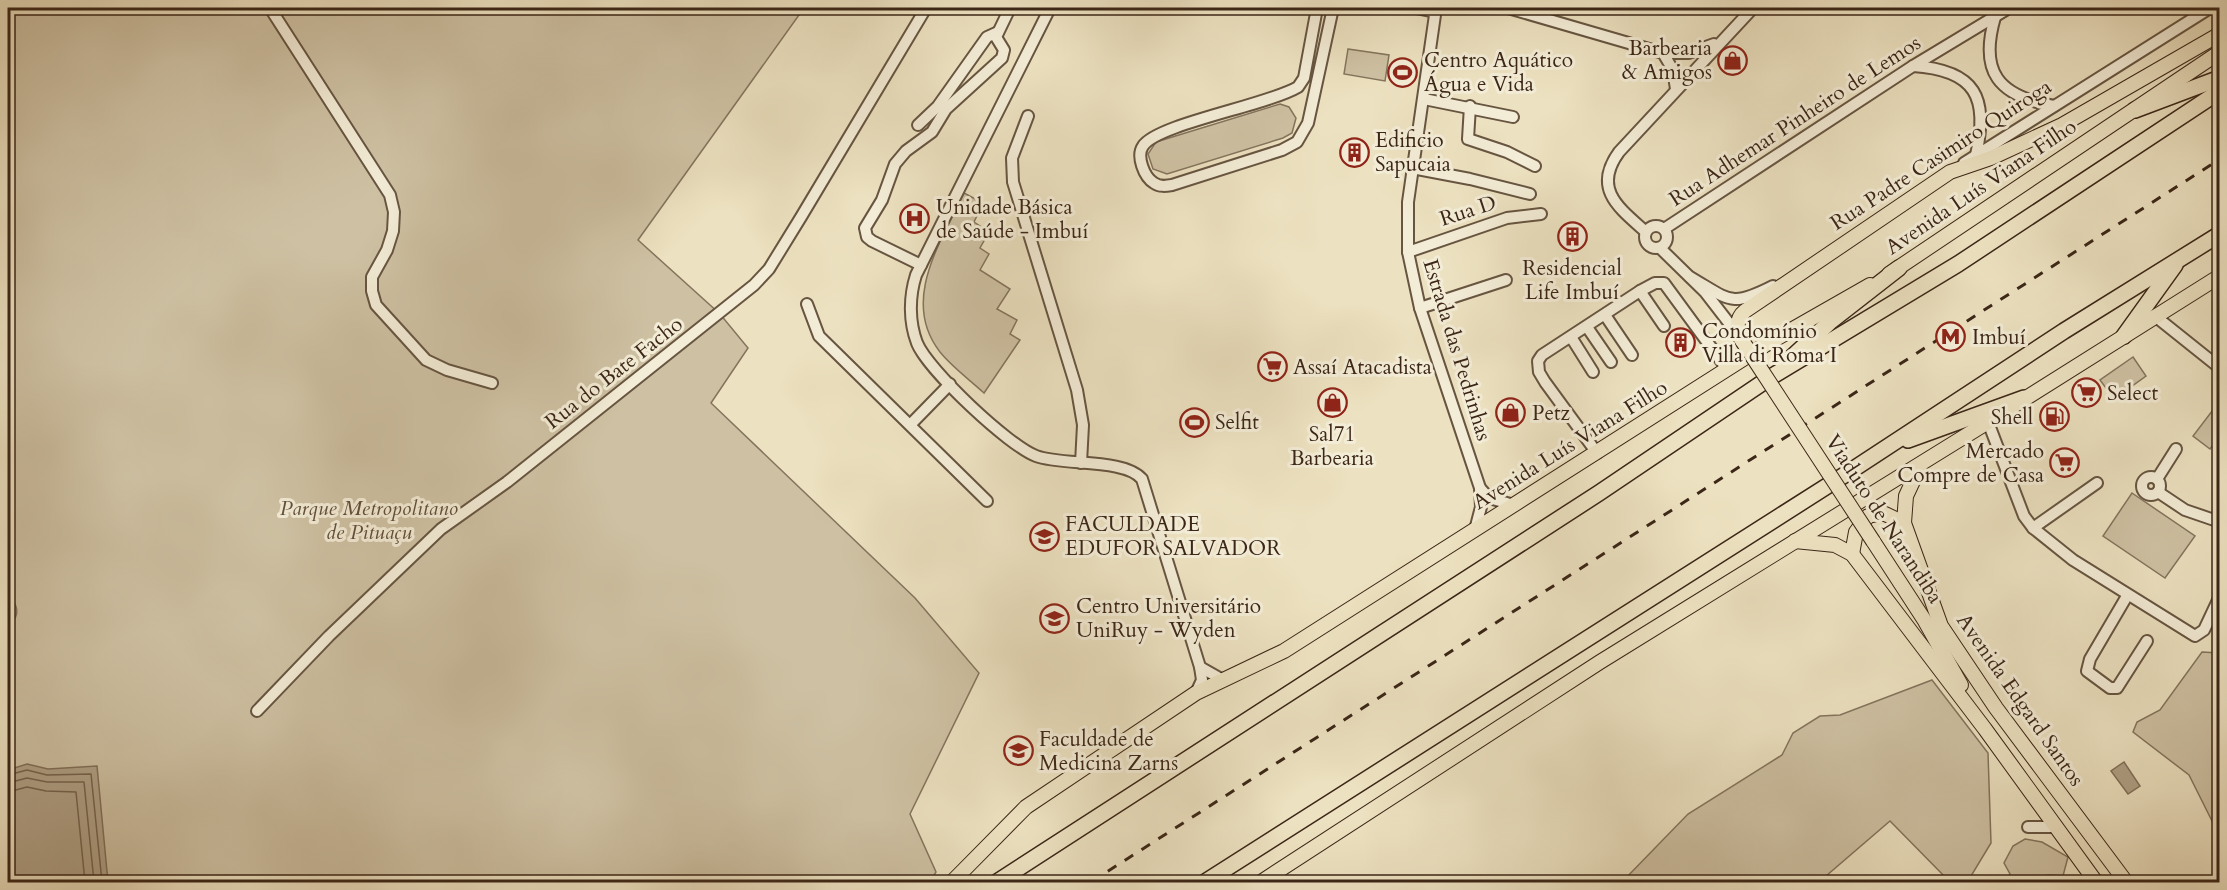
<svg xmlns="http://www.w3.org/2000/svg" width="2227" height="890" viewBox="0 0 2227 890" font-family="Cardo,serif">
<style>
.green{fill:#cec1a3;stroke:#84745d;stroke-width:1.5}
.water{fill:#b0a187;stroke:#81705a;stroke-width:1.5}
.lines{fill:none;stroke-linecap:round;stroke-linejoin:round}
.shore{stroke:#76644f;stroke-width:1.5}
.minor-casing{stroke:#675541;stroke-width:14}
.major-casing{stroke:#3b2617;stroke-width:16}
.highway-casing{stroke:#3b2617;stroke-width:18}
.minor{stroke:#f3ecd6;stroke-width:10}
.major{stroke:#ece1c0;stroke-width:14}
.highway{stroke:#ece1c0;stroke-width:15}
.rail{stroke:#3b2617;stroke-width:3;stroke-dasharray:10 10;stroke-linecap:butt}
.major-bridge-casing{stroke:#3b2617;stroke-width:16;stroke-linecap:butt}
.major-bridge{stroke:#ece1c0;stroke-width:14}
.labels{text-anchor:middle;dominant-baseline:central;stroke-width:6;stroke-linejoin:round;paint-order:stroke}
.poi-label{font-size:21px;fill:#3b2617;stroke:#f3ecd6;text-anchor:start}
.street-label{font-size:21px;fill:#3b2617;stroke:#f3ecd6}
.park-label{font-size:21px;font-style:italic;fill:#604d3a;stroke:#f3ecd6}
</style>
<rect width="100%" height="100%" fill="#ece1c0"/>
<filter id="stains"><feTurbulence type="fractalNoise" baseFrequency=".00333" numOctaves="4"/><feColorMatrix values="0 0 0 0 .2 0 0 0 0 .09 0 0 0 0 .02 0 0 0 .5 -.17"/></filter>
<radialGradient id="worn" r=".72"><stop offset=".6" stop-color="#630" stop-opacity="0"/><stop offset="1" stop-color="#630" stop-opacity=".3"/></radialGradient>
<g class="green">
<path d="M 8,8 L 804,8 L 638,240 L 720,314 L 748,348 L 711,403 L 915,598 L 979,673 L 910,814 L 936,872 L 930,882 L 8,882 Z"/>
<path d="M 1111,8 L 1225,8 L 1195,14 L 1112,11 Z"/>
<path d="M 1348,49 L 1389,55 L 1385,81 L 1344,74 Z"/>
<path d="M 1280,104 L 1289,107 L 1296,118 L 1292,133 L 1283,138 L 1167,174 L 1153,169 L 1148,154 L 1156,142 Z"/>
<path d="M 964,193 L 983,203 L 974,222 L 989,232 L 980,248 L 989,254 L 980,270 L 1010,289 L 997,309 L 1017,320 L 1010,334 L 1020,340 L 984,393 C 970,380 952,367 940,352 C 900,301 941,242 964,193 Z"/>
<path d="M 2133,357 L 2146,376 L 2114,399 L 2100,380 Z"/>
<path d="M 2219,402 L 2219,437 L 2210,449 L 2193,436 Z"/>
<path d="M 2132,493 L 2195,536 L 2165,578 L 2103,536 Z"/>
<path d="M 2202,652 L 2219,653 L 2219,835 L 2189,775 L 2133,732 L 2137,722 L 2160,710 Z"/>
<path d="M 1932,680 L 1988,753 L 1991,843 L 1971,876 L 1971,882 L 1950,882 L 1890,821 L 1819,882 L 1622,882 L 1688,814 L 1782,755 L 1793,733 L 1820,716 L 1840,715 Z"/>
<path d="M 2025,839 L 2042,842 L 2068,857 L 2063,876 L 2049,875 L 2028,879 L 2027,882 L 2005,882 L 2010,874 L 2004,863 L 2013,846 Z"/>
</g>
<g class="water">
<path d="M 8,591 C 16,604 23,615 8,626 Z"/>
<path d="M 2124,762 L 2140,786 L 2128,794 L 2111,771 Z"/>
<path d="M 27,764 L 48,769 L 97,766 L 108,882 L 8,882 L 8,770 Z"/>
</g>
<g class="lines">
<g class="shore">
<path d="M 8,775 L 27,770 L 47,775 L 91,774 L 102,882"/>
<path d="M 8,783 L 27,778 L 47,782 L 84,782 L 94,882"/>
<path d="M 8,792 L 27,787 L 46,791 L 76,792 L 85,882"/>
</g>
<defs>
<g id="minor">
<path d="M 270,8 L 390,195 L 394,212 L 393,231 L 387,250 L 372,277 L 372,291 L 376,305 L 426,360 L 447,370 L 492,383"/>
<path d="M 1050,8 L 916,275 C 909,297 909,322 917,343 C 928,370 1009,446 1036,456 C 1062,466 1125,458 1142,479 L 1200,667 L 1202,680 L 1196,693"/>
<path d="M 1317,8 L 1304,78 L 1298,87 C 1268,105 1157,124 1143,146 C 1136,156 1144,177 1154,183 C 1160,187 1166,186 1172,185 L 1282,150 L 1297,142 L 1308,123 L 1333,8"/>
<path d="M 1416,8 L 1435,12"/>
<path d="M 1436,8 L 1408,202 L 1408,252 L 1420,308 L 1480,488 L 1481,507 L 1475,530"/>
<path d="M 1508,8 L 1663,53 L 1689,53 L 1714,44"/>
<path d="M 1995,17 C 1979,72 1998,96 2054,106"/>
<path d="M 1663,53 L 1673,70 L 1676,89"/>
<path d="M 1913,66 C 1976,70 1989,98 1976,155"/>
<path d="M 1424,99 L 1513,117"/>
<path d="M 1470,106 L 1468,139 L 1507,152 L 1535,166"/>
<path d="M 1028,116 L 1012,158 L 1013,182 L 1077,390 L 1083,425 L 1081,463"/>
<path d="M 918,125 L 938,106 L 987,37 L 998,32"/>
<path d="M 1964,163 L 2210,8"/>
<path d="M 1412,168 L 1470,179 L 1530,194"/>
<circle cx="1656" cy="237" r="11"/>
<path d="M 1664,229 L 1913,66 L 2009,8"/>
<path d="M 1646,232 C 1619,208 1592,189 1619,152 L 1753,8"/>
<path d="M 1660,248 L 1705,292 L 1739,336"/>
<path d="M 1408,252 L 1507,218 L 1541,214"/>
<path d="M 921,265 L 872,241 L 867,237 L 865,228 L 882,200 L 895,164 L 906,151 L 932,132 L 946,109 L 1002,58 L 1004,50 L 996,37 L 1010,8"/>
<path d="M 1690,277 C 1730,300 1730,308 1773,286"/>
<path d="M 1640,291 L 1664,326"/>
<path d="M 807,304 L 819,336 L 987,501"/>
<path d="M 1420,308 L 1506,280"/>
<path d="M 1605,315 L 1632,355"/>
<path d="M 2155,316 L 2220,368"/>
<path d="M 1587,327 L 1611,362"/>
<path d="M 1571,337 L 1593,372"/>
<path d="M 1988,422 L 2024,516 L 2033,528 L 2073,560 L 2195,636 L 2204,630 L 2220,596"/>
<path d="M 911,424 L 950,384"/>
<path d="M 1597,453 L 1545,382 L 1539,372 L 1538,361 L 1542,355 L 1640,291 L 1655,283 L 1664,283 L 1727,369"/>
<circle cx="2151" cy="486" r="9"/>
<path d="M 2157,479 L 2176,449"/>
<path d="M 1480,488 L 1489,498 L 1514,505"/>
<path d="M 2158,492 L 2185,510 L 2220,522"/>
<path d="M 2033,528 L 2097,483"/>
<path d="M 2127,596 L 2090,659 L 2087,671 L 2110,688 L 2117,688 L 2147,641"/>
<path d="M 1200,667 L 1223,680"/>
<path d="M 257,711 L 329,636 L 441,529 L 507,482 L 754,285 L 769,269 L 801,217 L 926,8"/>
<path d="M 2028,827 L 2057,827"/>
</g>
<g id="major">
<path d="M 1889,274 L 2220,52"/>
<path d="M 1743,342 C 1736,333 1735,319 1745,311 L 1950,172 L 1991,158 L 2062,125 L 2220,34"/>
<path d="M 1920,466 L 1906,496 L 1904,523 L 1941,626 L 1996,708 L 2126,882"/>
<path d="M 1795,541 L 1835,545 L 1852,554 L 1985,729 L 2096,882"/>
<path d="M 1873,541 L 1925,621 L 1961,685"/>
<path d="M 1852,554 L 1856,532 L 1868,516 L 1883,513 L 1904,523"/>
<path d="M 952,882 L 1026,807 L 1196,693 L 1284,651 L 1765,345 L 1870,285"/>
<path d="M 1261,882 L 1600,662 L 1988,422 L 2220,276"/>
</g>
<g id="highway">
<path d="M 2135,110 L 2220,78"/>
<path d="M 2124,336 L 2175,265"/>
<path d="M 1791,358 L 1831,321 L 1899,268"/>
<path d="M 1908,440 L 2024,398"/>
<path d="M 997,882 L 1599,493 L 1771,377 L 1958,264 L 2220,91"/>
<path d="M 1205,882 L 1846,474 L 2064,331 L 2220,234"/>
</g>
</defs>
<use href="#minor" class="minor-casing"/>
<use href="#major" class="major-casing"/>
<use href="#highway" class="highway-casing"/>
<use href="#minor" class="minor"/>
<use href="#major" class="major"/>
<use href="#highway" class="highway"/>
<path class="rail" d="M 1091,882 L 2220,159"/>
<defs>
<path id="major-bridge" d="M 1743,342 L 1873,541"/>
</defs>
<use href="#major-bridge" class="major-bridge-casing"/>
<use href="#major-bridge" class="major-bridge"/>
</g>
<defs>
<symbol id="shop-ring" viewBox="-11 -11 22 22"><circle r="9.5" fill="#f3ecd6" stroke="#8f2418" stroke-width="1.5"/><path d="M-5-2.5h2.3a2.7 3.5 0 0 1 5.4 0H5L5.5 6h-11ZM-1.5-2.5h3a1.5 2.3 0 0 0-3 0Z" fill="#8f2418"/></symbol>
<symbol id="stadium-ring" viewBox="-11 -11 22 22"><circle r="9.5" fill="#f3ecd6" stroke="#8f2418" stroke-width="1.5"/><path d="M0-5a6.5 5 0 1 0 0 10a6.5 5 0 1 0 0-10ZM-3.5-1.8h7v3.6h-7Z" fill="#8f2418"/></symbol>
<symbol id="building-ring" viewBox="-11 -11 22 22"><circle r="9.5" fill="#f3ecd6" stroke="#8f2418" stroke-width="1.5"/><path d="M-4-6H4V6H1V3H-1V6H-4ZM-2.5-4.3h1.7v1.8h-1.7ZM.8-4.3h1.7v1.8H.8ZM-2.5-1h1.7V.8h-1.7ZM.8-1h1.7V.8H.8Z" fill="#8f2418"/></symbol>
<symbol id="hospital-ring" viewBox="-11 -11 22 22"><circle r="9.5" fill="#f3ecd6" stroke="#8f2418" stroke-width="1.5"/><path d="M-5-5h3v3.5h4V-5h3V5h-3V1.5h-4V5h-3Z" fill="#8f2418"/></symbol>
<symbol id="metro-ring" viewBox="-11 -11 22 22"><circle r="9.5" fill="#f3ecd6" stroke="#8f2418" stroke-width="1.5"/><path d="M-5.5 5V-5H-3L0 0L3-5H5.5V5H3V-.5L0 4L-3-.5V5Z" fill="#8f2418"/></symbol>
<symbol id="supermarket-ring" viewBox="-11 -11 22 22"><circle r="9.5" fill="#f3ecd6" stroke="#8f2418" stroke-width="1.5"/><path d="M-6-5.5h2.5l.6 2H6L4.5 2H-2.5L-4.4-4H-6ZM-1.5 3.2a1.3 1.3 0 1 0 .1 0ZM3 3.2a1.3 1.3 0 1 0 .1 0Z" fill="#8f2418"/></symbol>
<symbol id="fuel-ring" viewBox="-11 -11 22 22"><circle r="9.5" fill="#f3ecd6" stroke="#8f2418" stroke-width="1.5"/><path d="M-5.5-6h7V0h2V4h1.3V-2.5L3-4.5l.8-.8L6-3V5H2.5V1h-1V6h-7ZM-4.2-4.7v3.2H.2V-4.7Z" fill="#8f2418"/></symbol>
<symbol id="university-ring" viewBox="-11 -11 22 22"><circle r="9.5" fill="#f3ecd6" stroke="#8f2418" stroke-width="1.5"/><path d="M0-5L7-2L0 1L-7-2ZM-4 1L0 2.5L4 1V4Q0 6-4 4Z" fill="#8f2418"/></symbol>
</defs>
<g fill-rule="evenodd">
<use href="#shop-ring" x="1716" y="44" width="33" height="33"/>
<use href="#stadium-ring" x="1386" y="56" width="33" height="33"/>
<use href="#building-ring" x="1338" y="136" width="33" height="33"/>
<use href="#hospital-ring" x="898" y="202" width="33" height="33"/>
<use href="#building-ring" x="1556" y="220" width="33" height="33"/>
<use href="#metro-ring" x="1934" y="320" width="33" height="33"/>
<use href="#building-ring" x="1664" y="326" width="33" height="33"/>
<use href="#supermarket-ring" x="1256" y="350" width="33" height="33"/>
<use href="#supermarket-ring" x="2070" y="376" width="33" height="33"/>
<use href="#shop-ring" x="1316" y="386" width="33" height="33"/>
<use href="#shop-ring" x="1494" y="396" width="33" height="33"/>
<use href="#fuel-ring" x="2038" y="400" width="33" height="33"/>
<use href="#stadium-ring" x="1178" y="406" width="33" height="33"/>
<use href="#supermarket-ring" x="2048" y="446" width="33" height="33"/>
<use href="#university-ring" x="1028" y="520" width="33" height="33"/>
<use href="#university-ring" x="1038" y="602" width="33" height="33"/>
<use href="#university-ring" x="1002" y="734" width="33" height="33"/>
</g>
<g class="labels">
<g class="poi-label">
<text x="1712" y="48" text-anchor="end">Barbearia<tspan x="1712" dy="24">&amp; Amigos</tspan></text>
<text x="1424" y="60">Centro Aquático<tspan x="1424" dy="24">Água e Vida</tspan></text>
<text x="1375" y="140">Edificio<tspan x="1375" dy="24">Sapucaia</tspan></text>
<text x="936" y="207">Unidade Básica<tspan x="936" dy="24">de Saúde - Imbuí</tspan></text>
<text x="1572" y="268" text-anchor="middle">Residencial<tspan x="1572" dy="24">Life Imbuí</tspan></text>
<text x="1702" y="331">Condomínio<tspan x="1702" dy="24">Villa di Roma I</tspan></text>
<text x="1972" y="337">Imbuí</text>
<text x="1293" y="367">Assaí Atacadista</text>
<text x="2107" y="393">Select</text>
<text x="1532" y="413">Petz</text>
<text x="2033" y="417" text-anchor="end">Shell</text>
<text x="1215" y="422">Selfit</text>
<text x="1332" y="434" text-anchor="middle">Sal71<tspan x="1332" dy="24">Barbearia</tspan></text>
<text x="2044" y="451" text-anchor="end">Mercado<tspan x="2044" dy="24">Compre de Casa</tspan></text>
<text x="1065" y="524">FACULDADE<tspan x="1065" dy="24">EDUFOR SALVADOR</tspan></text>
<text x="1076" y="606">Centro Universitário<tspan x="1076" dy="24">UniRuy - Wyden</tspan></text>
<text x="1039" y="739">Faculdade de<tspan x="1039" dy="24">Medicina Zarns</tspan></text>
</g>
<g class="street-label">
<text transform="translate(1795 121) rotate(-33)">Rua Adhemar Pinheiro de Lemos</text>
<text transform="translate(1941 155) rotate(-33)">Rua Padre Casimiro Quiroga</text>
<text transform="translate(1981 187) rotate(-34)">Avenida Luís Viana Filho</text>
<text transform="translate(1468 211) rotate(-18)">Rua D</text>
<text transform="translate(1457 350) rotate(73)">Estrada das Pedrinhas</text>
<text transform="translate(614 373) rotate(-38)">Rua do Bate Facho</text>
<text transform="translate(1570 445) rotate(-32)">Avenida Luís Viana Filho</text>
<text transform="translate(1884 519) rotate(57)">Viaduto de Narandiba</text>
<text transform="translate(2020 700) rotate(55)">Avenida Edgard Santos</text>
</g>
<g class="park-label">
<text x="369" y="508">Parque Metropolitano<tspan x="369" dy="24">de Pituaçu</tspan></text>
</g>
</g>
<rect width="2227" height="890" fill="none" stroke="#ece1c0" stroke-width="30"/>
<rect x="9" y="9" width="2209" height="872" fill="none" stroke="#3b2617" stroke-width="3"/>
<rect x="15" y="15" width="2197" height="860" fill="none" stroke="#3b2617" stroke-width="1.5"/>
<rect width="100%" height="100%" filter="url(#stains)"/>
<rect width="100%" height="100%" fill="url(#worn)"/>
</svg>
